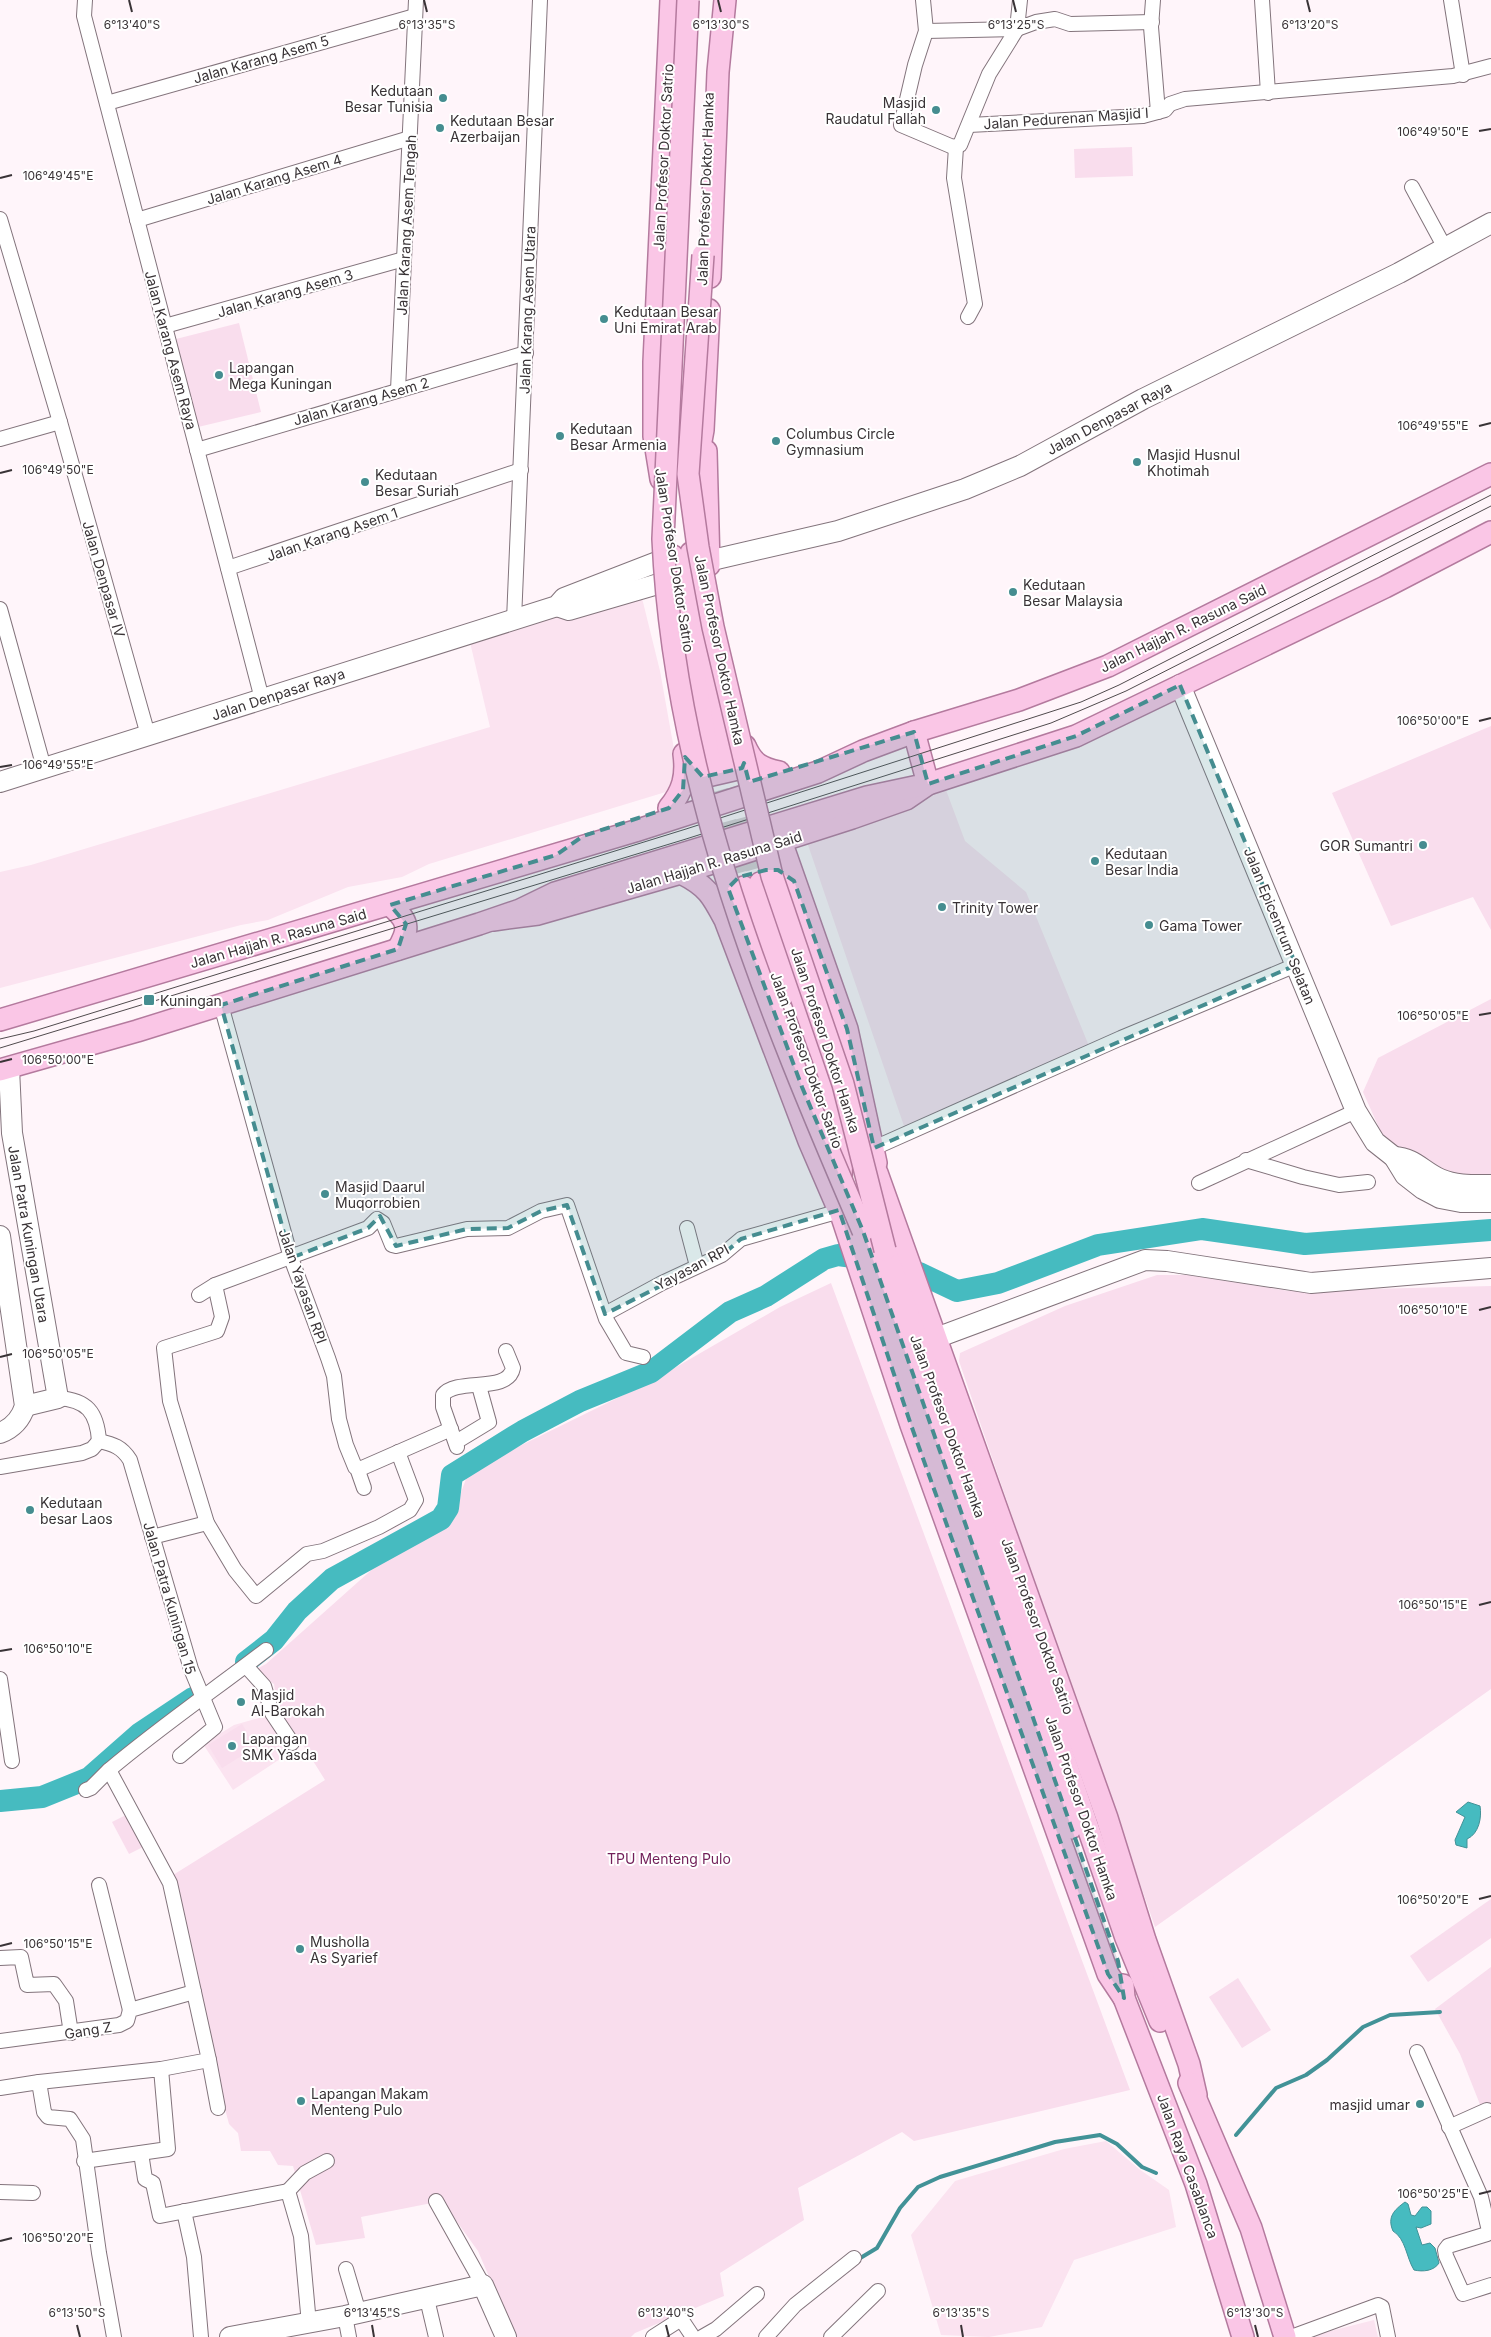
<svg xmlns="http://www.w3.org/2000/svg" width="1491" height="2337" viewBox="0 0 1491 2337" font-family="Inter,sans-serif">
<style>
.built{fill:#fbe3f0}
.green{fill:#f9dded}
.water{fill:#46bbc0;stroke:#429297}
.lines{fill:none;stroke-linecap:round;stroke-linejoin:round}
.stream{stroke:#429297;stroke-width:4}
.river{stroke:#46bbc0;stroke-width:22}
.primary-tunnel{stroke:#d7ced3;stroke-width:21;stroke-dasharray:21 11;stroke-linecap:butt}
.street-casing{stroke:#83747c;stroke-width:16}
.secondary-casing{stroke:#83747c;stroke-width:22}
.primary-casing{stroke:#b47a9e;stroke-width:24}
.street{stroke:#fff;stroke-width:14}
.secondary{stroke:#fff;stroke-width:20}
.primary{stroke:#fac6e6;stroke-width:21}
.tram{stroke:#504a4d;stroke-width:1}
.primary-bridge-casing{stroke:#b47a9e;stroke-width:24;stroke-linecap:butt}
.primary-bridge{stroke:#fac6e6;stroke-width:21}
.marked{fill:#458d90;fill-opacity:0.2;stroke:#458d90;stroke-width:4;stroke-dasharray:10 6;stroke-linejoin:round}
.ticks{fill:none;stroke:#393336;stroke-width:2}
.poi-dot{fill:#458d90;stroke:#fff;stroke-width:2}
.labels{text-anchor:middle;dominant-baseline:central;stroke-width:4;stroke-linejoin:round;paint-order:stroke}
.street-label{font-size:14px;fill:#393336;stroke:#fff}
.poi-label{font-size:14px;fill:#393336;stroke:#fff;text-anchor:start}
.park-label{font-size:14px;fill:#721f59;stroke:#fff}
.ticks-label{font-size:12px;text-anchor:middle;fill:#393336;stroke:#fff;stroke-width:4;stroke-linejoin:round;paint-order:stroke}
</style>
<rect width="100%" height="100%" fill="#fff5fa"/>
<g class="built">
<path d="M 642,598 L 660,671 L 679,777 L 669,791 L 429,864 L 402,877 L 348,887 L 268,920 L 241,925 L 0,988 L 0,872 L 31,865 L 490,727 L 469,638 Z"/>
<path d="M 946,790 L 965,841 L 1026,892 L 1089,1046 L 904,1126 L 807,842 Z"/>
<path d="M 266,1716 L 289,1753 L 233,1790 L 203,1744 L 234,1725 Z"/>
<path d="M 1106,2141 L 1139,2169 L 1169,2190 L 1176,2227 L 1074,2260 L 1042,2327 L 989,2337 L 941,2335 L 911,2235 L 955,2181 L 1064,2149 Z"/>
<path d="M 1374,2320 L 1378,2337 L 1311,2337 L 1311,2336 Z"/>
</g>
<g class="green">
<path d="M 1132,147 L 1133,176 L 1075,178 L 1074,149 Z"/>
<path d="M 239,323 L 261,412 L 198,427 L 176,339 Z"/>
<path d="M 1491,726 L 1491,930 L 1473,897 L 1391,926 L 1332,793 Z"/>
<path d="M 1491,999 L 1491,1191 L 1465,1194 L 1384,1139 L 1363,1092 L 1378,1058 Z"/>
<path d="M 1157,1275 L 1188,1275 L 1289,1291 L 1491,1286 L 1491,1689 L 1155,1927 C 1090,1738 1023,1550 959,1361 L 960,1353 L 1065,1306 Z"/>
<path d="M 831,1283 L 1130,2090 L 914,2141 L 902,2132 L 798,2188 L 804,2220 L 720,2273 L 724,2296 L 635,2333 L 631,2337 L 515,2337 L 478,2251 L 442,2201 L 361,2217 L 365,2238 L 316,2245 L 293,2166 L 278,2165 L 270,2151 L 241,2151 L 238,2133 L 229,2124 L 194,1992 L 173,1875 L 325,1780 L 300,1740 L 278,1713 L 274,1684 L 255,1670 L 266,1664 L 386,1557 L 450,1522 L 469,1471 L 652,1381 L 780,1307 Z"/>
<path d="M 242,1724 L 256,1747 L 222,1768 L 208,1745 Z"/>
<path d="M 130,1813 L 147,1845 L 129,1854 L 112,1822 Z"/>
<path d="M 1491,1899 L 1491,1938 L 1428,1982 L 1410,1956 Z"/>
<path d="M 1491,1967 L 1491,2105 L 1481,2107 L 1460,2054 L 1435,2009 Z"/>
<path d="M 1238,1978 L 1271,2030 L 1242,2048 L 1209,1997 Z"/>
</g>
<g class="water">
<path d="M 1468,1802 L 1480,1806 C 1482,1817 1479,1834 1467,1839 L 1467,1848 L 1456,1845 L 1455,1840 L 1465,1817 L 1456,1812 Z"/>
<path d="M 1405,2202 L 1408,2204 L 1411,2215 L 1415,2216 L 1422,2207 L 1427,2207 L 1431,2211 L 1431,2224 L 1421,2228 L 1416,2227 L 1422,2245 L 1430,2243 L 1435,2248 L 1439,2263 C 1434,2271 1423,2272 1414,2270 C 1406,2257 1406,2239 1393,2231 C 1387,2217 1394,2210 1405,2202 Z"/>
</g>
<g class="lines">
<g class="stream">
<path d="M 1236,2135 L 1276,2088 L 1306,2075 L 1327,2060 L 1363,2027 L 1390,2015 L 1440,2012"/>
<path d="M 857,2260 L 877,2248 L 900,2208 L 918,2187 L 940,2177 L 1055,2142 L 1100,2135 L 1117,2144 L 1142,2167 L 1156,2173"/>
</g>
<g class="river">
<path d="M 919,1273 L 957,1291 L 998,1283 L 1098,1245 L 1202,1229 L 1305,1244 L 1491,1230"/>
<path d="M 246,1662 L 274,1640 L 297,1611 L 332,1579 L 441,1519 L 448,1508 L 452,1475 L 523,1431 L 580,1401 L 651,1372 L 730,1312 L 766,1296 L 824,1259 L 838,1255 L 853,1257"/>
<path d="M 0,1801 L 42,1797 L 89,1778 L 139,1734 L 193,1698"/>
</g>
<g class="primary-tunnel">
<path d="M 725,756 L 760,883"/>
<path d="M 709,760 L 744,887"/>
</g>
<defs>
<g id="street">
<path d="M 85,0 L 84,16 L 262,699"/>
<path d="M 923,0 L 926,31 L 915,65 L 901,125 L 953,147 L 960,145 L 989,74 L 1017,29 L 1020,0"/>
<path d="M 1153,0 L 1151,27 L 1158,112"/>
<path d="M 1262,0 L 1268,93"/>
<path d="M 1451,0 L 1463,75"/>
<path d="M 926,31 L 1017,29 L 1036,22 L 1055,19 L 1070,24 L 1152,22"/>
<path d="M 107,103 L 415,16"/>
<path d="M 969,125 L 1143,116 L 1165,110 L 1170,104 L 1185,99 L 1453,76 L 1491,66"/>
<path d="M 956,147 L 954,178 L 975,304 L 968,317"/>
<path d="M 1412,187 L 1445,248"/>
<path d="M 0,219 L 60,422 L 148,735"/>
<path d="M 137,220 L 410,138"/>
<path d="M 165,326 L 404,259"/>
<path d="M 398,390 L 416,0"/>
<path d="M 0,439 L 60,422"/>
<path d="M 197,450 L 526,353"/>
<path d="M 228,568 L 521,470"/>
<path d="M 0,609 L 44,768"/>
<path d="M 514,620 L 540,0"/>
<path d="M 221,1005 L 291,1258 L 328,1358 L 334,1376 L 339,1419 L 346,1445 L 355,1467 L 362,1468 L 451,1429"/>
<path d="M 874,1148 L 1121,1038 L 1296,965"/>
<path d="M 1246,1160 L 1303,1177 L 1339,1185 L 1368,1182"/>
<path d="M 1199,1183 L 1356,1111"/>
<path d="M 687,1228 L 697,1266"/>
<path d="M 215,1285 L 222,1317 L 217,1331 L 164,1348 L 170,1401 L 207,1523 L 235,1570 L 256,1596 L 307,1554 L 323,1551 L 379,1527 L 410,1510 L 416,1500 L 398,1452"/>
<path d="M 199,1295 L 215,1285 L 368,1228 L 377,1219 L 383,1223 L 392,1245 L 396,1246 L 467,1229 L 508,1228 L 541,1211 L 567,1205 L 606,1319 L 626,1353 L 643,1357"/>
<path d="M 605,1314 L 662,1283 L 722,1255 L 741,1239 L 840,1211"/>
<path d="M 58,1398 C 87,1400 97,1412 99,1441"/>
<path d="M 99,1441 C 113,1444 122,1447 130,1460 L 191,1669 L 215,1727 L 180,1756"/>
<path d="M 456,1442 L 489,1422 L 479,1386"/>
<path d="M 457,1447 L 443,1407 L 443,1395 C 457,1377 508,1394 513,1368 L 506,1351"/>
<path d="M 0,1467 L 82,1453 L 92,1449 L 99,1441"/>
<path d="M 357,1468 L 364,1488"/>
<path d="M 152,1537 L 207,1523"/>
<path d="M 246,1666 L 264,1686 L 272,1713 L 292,1743"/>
<path d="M 0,1679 L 12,1761"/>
<path d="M 86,1790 L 91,1788 L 109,1770"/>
<path d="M 99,1885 L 130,2010"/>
<path d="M 0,1958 L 21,1957 L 27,1985 L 54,1984 L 66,2001 L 71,2033"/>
<path d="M 0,2041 L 119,2025 L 127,2021 L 130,2010 L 194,1992"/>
<path d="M 1417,2052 L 1481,2197 L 1489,2231 L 1487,2234 L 1448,2246 L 1445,2250 L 1446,2256 L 1463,2294 L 1491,2285"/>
<path d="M 209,2060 L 218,2108"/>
<path d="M 161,2069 L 209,2060 L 170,1883 L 109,1770 C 160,1727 214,1690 266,1650"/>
<path d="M 39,2082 L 161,2069 L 168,2149 L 84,2161"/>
<path d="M 0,2088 L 39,2082 L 44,2112 L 48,2117 L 70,2119 L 83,2139 L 99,2253 L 114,2337"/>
<path d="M 1449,2127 L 1487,2110"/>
<path d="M 141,2153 L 145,2179 L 153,2183 L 160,2216 L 288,2191"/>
<path d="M 288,2191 L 301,2236 L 309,2324"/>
<path d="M 288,2191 L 305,2173 L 327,2161"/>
<path d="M 0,2192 L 33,2193"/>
<path d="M 436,2201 L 483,2285"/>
<path d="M 184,2211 L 194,2257 L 201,2337"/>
<path d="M 346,2269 L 359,2313"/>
<path d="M 427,2299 L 436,2337"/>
<path d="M 345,2316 L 349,2337"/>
<path d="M 653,2337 L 681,2319 L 693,2337"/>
<path d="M 702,2337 L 716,2329 L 757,2294"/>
<path d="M 766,2337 L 795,2305 L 854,2258"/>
<path d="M 831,2337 L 878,2291"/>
<path d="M 1291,2337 L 1378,2305 L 1382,2307 L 1388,2337"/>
</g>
<g id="secondary">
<path d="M 708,561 L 838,531 L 965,489 L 1020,466 L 1143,399 L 1399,273 L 1491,223"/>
<path d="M 557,606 L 569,610 L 658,584"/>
<path d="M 1180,685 L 1356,1111 L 1375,1142 L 1394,1157 L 1405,1175 L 1423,1189 L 1440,1198 L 1461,1202 L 1491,1202"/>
<path d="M 0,782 L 557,606 L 564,598 L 657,562"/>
<path d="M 9,1068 L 12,1133 L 58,1398 L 25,1406"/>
<path d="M 1394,1157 C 1415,1158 1422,1171 1440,1179 C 1456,1186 1474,1185 1491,1185"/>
<path d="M 0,1236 L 25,1406 C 21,1419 13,1428 0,1433"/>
<path d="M 936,1338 L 1145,1260 L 1167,1261 L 1311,1283 L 1491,1268"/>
<path d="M 230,2337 L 345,2316 L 483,2285 L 506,2337"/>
</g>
<g id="primary">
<path d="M 710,277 L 718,72 L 725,0"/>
<path d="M 706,451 L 709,565"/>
<path d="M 696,468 L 703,430 L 709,310"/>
<path d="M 661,479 L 654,436 L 654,362 L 671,0"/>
<path d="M 691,553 L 695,595 L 725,756"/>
<path d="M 673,556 L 709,760"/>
<path d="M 745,746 C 753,764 761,768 779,772"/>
<path d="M 688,761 L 694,771 L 703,777 L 742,768 L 747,759 L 745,747"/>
<path d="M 669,808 C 683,791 687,776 684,754"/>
<path d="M 781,841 L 847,1029 L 876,1163"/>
<path d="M 681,873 C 707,886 712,895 725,920 L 809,1141 L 837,1206"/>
<path d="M 760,883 L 841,1108"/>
<path d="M 744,887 L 784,994"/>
<path d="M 390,905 C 409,921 410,928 398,949"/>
<path d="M 493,920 L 538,914 L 681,873 L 852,818 L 906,799 L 928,784 L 1076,736 L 1385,587 L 1491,532"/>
<path d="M 0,1020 L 635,831 L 818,772 L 863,751 L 914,732 L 1019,700 L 1108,666 L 1491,474"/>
<path d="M 0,1070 L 137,1031 L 479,924 L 520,910 L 555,893 L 867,797 L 928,784 L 914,732"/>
<path d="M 818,1088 L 842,1151 L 840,1211 L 911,1425 L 1108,1974 L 1124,1998"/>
<path d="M 861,1146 L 877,1173 L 1107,1818 L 1145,1940 L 1189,2064 L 1196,2095"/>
<path d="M 863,1231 L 1071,1828"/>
<path d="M 885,1250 L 975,1500 L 1126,1938 L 1160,2021"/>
<path d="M 1123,1985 L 1124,1998 L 1196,2184 L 1243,2337"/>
<path d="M 1189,2083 L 1251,2228 L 1285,2337"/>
</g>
</defs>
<use href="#street" class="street-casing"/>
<use href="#secondary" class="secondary-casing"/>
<use href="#primary" class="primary-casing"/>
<use href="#street" class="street"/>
<use href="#secondary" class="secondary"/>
<use href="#primary" class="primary"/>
<g class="tram">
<path d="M 0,1039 L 34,1031 L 686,829 L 1081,702 L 1119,685 L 1491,495"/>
<path d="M 0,1048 L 686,839 L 1051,723 L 1126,691 L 1491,506"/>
</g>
<defs>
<g id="primary-bridge">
<path d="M 688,0 L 663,539 C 674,785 767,1007 863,1231"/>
<path d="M 703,255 L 688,474 L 698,547 L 713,627 L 772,876 L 843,1084 L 885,1250"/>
</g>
</defs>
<use href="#primary-bridge" class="primary-bridge-casing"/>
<use href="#primary-bridge" class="primary-bridge"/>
</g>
<path class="marked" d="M 1180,685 L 1296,965 L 874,1148 L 847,1029 L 794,881 L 778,870 L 766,870 L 739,877 L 728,888 L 802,1087 L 863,1231 L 1118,1961 L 1124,1998 L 1108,1974 L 1081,1899 L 911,1425 L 839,1210 L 741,1239 L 722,1255 L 605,1314 L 567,1205 L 541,1211 L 508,1228 L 467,1229 L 396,1246 L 380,1216 L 368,1228 L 291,1258 L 221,1005 L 398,949 L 406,924 L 390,905 L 556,855 L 583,836 L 669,808 L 683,790 L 685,757 L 703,777 L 742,768 L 744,763 L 749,782 L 914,732 L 928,784 L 1076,736 Z"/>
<path class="ticks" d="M 129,0 L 132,12M 424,0 L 427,12M 718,0 L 721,12M 1013,0 L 1016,12M 1307,0 L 1310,12M 1479,131 L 1491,129M 0,178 L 12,175M 1479,426 L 1491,423M 0,473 L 12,470M 1479,721 L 1491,718M 0,767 L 12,765M 1479,1015 L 1491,1013M 0,1062 L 12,1059M 1479,1310 L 1491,1307M 0,1357 L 12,1354M 1479,1605 L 1491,1602M 0,1651 L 12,1649M 1479,1899 L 1491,1896M 0,1946 L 12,1943M 1479,2194 L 1491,2191M 0,2241 L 12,2238M 77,2325 L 80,2337M 372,2325 L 374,2337M 666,2325 L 669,2337M 961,2325 L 963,2337M 1255,2325 L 1258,2337"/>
<g class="poi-dot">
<circle cx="443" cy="98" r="5"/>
<circle cx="936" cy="110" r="5"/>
<circle cx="440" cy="128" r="5"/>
<circle cx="604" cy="319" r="5"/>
<circle cx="219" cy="375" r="5"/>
<circle cx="560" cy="436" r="5"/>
<circle cx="776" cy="441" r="5"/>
<circle cx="1137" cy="462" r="5"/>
<circle cx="365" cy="482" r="5"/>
<circle cx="1013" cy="592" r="5"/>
<circle cx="1423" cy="845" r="5"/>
<circle cx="1095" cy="861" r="5"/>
<circle cx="942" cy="907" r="5"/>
<circle cx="1149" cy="925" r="5"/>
<rect x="143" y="994" width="12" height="12" rx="2.5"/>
<circle cx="325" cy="1194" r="5"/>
<circle cx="30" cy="1510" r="5"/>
<circle cx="241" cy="1702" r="5"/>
<circle cx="232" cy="1746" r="5"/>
<circle cx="300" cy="1949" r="5"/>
<circle cx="301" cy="2101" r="5"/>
<circle cx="1420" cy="2104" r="5"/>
</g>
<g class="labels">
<g class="street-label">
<text transform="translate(261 59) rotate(-16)">Jalan Karang Asem 5</text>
<text transform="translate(1066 118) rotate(-4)">Jalan Pedurenan Masjid I</text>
<text transform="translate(663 157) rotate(-87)">Jalan Profesor Doktor Satrio</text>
<text transform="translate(274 179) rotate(-17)">Jalan Karang Asem 4</text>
<text transform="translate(705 189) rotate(-88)">Jalan Profesor Doktor Hamka</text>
<text transform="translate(406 225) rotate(-87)">Jalan Karang Asem Tengah</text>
<text transform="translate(285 293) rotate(-16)">Jalan Karang Asem 3</text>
<text transform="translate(527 310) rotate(-88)">Jalan Karang Asem Utara</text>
<text transform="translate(171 350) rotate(75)">Jalan Karang Asem Raya</text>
<text transform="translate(361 401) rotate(-16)">Jalan Karang Asem 2</text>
<text transform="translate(1109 418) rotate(-28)">Jalan Denpasar Raya</text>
<text transform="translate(332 534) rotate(-19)">Jalan Karang Asem 1</text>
<text transform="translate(675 560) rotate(81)">Jalan Profesor Doktor Satrio</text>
<text transform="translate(104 579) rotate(74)">Jalan Denpasar IV</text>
<text transform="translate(1183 628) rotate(-26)">Jalan Hajjah R. Rasuna Said</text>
<text transform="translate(720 650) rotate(78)">Jalan Profesor Doktor Hamka</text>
<text transform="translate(278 694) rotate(-18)">Jalan Denpasar Raya</text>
<text transform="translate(714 862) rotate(-17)">Jalan Hajjah R. Rasuna Said</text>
<text transform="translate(1280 926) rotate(68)">Jalan Epicentrum Selatan</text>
<text transform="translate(278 938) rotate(-16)">Jalan Hajjah R. Rasuna Said</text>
<text transform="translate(826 1040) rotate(72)">Jalan Profesor Doktor Hamka</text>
<text transform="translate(807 1060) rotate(70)">Jalan Profesor Doktor Satrio</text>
<text transform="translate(29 1234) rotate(80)">Jalan Patra Kuningan Utara</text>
<text transform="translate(692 1267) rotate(-28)">Yayasan RPI</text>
<text transform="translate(303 1286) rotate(71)">Jalan Yayasan RPI</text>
<text transform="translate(948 1426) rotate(70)">Jalan Profesor Doktor Hamka</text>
<text transform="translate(170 1598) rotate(74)">Jalan Patra Kuningan 15</text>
<text transform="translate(1038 1626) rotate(70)">Jalan Profesor Doktor Satrio</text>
<text transform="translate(1082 1808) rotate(71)">Jalan Profesor Doktor Hamka</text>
<text transform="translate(88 2030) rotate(-9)">Gang Z</text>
<text transform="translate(1188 2166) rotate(70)">Jalan Raya Casablanca</text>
</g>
<g class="poi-label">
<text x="433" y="90" text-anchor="end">Kedutaan<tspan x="433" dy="16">Besar Tunisia</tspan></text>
<text x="926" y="102" text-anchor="end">Masjid<tspan x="926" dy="16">Raudatul Fallah</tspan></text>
<text x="450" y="120">Kedutaan Besar<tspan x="450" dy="16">Azerbaijan</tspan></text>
<text x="614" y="311">Kedutaan Besar<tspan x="614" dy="16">Uni Emirat Arab</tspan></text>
<text x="229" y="367">Lapangan<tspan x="229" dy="16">Mega Kuningan</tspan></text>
<text x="570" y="428">Kedutaan<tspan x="570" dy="16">Besar Armenia</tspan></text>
<text x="786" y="433">Columbus Circle<tspan x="786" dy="16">Gymnasium</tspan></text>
<text x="1147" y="454">Masjid Husnul<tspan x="1147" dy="16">Khotimah</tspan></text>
<text x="375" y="474">Kedutaan<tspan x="375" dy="16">Besar Suriah</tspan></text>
<text x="1023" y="584">Kedutaan<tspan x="1023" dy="16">Besar Malaysia</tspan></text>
<text x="1413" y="845" text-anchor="end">GOR Sumantri</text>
<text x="1105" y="853">Kedutaan<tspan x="1105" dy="16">Besar India</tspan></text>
<text x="952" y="907">Trinity Tower</text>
<text x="1159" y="925">Gama Tower</text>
<text x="160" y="1000">Kuningan</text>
<text x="335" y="1186">Masjid Daarul<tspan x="335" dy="16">Muqorrobien</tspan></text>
<text x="40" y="1502">Kedutaan<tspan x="40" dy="16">besar Laos</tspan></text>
<text x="251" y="1694">Masjid<tspan x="251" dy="16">Al-Barokah</tspan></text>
<text x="242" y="1738">Lapangan<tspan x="242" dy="16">SMK Yasda</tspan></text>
<text x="310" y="1941">Musholla<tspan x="310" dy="16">As Syarief</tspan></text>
<text x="311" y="2093">Lapangan Makam<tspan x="311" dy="16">Menteng Pulo</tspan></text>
<text x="1410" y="2104" text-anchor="end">masjid umar</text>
</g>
<g class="park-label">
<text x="669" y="1858">TPU Menteng Pulo</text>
</g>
</g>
<g class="ticks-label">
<text x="132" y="29">6°13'40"S</text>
<text x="427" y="29">6°13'35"S</text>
<text x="721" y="29">6°13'30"S</text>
<text x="1016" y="29">6°13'25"S</text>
<text x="1310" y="29">6°13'20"S</text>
<text x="1433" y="136">106°49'50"E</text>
<text x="58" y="180">106°49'45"E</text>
<text x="1433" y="430">106°49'55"E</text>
<text x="58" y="474">106°49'50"E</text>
<text x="1433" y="725">106°50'00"E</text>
<text x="58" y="769">106°49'55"E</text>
<text x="1433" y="1020">106°50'05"E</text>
<text x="58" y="1064">106°50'00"E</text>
<text x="1433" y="1314">106°50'10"E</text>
<text x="58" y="1358">106°50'05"E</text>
<text x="1433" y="1609">106°50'15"E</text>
<text x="58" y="1653">106°50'10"E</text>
<text x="1433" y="1904">106°50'20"E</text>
<text x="58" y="1948">106°50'15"E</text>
<text x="1433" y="2198">106°50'25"E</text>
<text x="58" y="2242">106°50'20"E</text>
<text x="77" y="2317">6°13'50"S</text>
<text x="372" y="2317">6°13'45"S</text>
<text x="666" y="2317">6°13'40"S</text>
<text x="961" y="2317">6°13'35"S</text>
<text x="1255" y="2317">6°13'30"S</text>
</g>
</svg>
